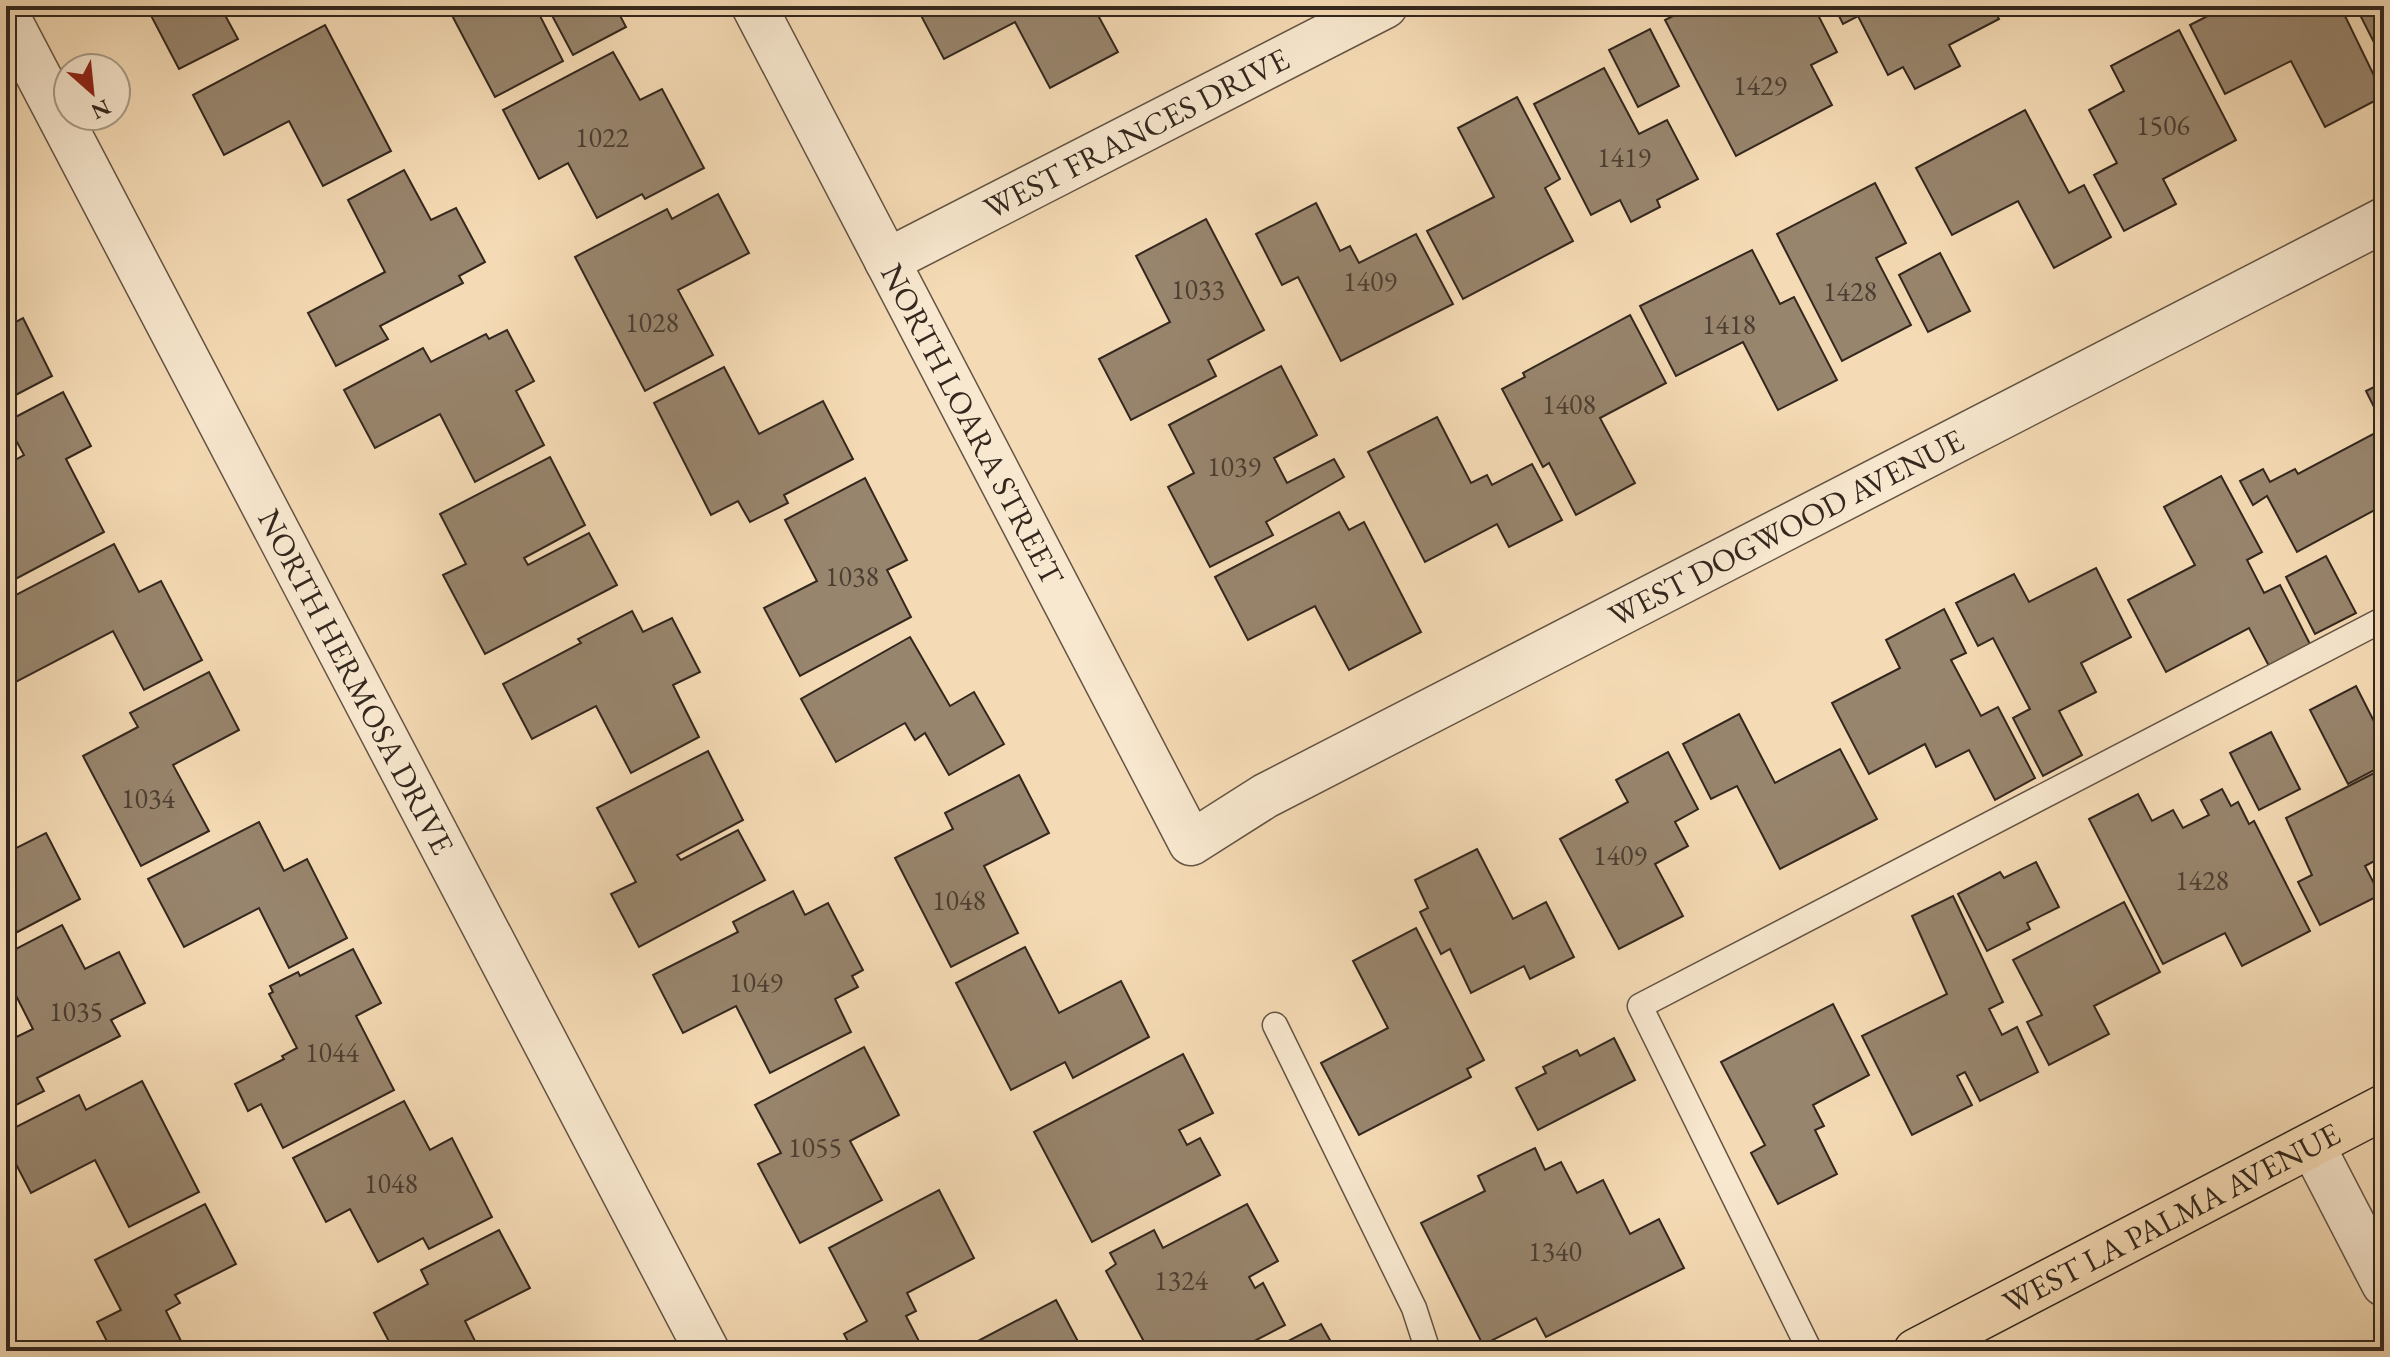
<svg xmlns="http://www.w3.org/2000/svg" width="2390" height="1357" viewBox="0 0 2390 1357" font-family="'EB Garamond',serif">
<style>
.building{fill:#98856d;stroke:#33271e;stroke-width:2}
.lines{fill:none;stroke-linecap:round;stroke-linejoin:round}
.service-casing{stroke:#645444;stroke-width:27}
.minor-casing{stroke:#645444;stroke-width:47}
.tertiary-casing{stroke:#645444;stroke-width:47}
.primary-casing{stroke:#33271e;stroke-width:47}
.service{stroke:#f8e8cf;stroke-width:24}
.minor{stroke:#f8e8cf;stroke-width:44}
.tertiary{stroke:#f8e8cf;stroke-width:44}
.primary{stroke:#f5dbb5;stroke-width:44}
.labels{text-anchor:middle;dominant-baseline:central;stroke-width:6;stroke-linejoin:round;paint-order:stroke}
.number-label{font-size:28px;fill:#4c3e32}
.street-label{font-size:32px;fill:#33271e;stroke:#f8e8cf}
</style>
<rect width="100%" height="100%" fill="#f5dbb5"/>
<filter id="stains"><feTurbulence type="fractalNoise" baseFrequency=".0025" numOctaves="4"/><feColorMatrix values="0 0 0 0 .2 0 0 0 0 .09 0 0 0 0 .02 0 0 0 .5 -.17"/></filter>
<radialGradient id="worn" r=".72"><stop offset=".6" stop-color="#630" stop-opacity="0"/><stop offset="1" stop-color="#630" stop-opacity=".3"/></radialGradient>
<g class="building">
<path d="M 146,6 L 220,6 L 238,39 L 179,69 Z"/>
<path d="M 447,6 L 535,6 L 563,61 L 495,97 Z"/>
<path d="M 547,6 L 615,6 L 626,27 L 573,55 Z"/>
<path d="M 916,6 L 1093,6 L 1118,52 L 1050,88 L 1015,22 L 944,59 Z"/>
<path d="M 1693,6 L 1819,6 L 1821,11 L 1817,13 L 1837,52 L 1811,65 L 1832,105 L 1736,156 L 1665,20 Z"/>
<path d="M 1834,6 L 1992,6 L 1999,19 L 1949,45 L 1960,66 L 1915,89 L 1903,67 L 1888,75 L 1858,16 L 1843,24 Z"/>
<path d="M 2227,6 L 2346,6 L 2350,14 L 2345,16 L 2384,96 L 2325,127 L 2291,61 L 2225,94 L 2190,25 Z"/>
<path d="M 2384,6 L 2384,62 L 2356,7 Z"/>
<path d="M 325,25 L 391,151 L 323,186 L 289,121 L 224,155 L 193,95 Z"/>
<path d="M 1650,29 L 1679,86 L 1638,107 L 1609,50 Z"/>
<path d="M 2179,30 L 2236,140 L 2163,179 L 2176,204 L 2124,231 L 2094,175 L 2117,163 L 2089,110 L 2124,91 L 2111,66 Z"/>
<path d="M 613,52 L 640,100 L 662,89 L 704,168 L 645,199 L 642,194 L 597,218 L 568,163 L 539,179 L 503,110 Z"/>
<path d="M 1604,68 L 1639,134 L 1667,120 L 1698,179 L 1657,200 L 1660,207 L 1631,222 L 1620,200 L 1591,215 L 1534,104 Z"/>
<path d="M 1517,97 L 1560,179 L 1545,188 L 1573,241 L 1463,299 L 1427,231 L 1494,197 L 1458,128 Z"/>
<path d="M 2025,110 L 2069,193 L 2084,185 L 2111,237 L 2054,268 L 2018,201 L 1952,235 L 1916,168 Z"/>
<path d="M 404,170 L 431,220 L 456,208 L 485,262 L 459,276 L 463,283 L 380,326 L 388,339 L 336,366 L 308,313 L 385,272 L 348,200 Z"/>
<path d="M 1875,183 L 1906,243 L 1876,258 L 1911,325 L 1842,361 L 1777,234 Z"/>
<path d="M 718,194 L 749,253 L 678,290 L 713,355 L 645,391 L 575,257 L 667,209 L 672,219 Z"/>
<path d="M 1316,203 L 1340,251 L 1350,246 L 1359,263 L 1416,234 L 1453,304 L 1341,361 L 1298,277 L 1282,285 L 1256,234 Z"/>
<path d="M 1206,219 L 1264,330 L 1208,360 L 1216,376 L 1131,420 L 1099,359 L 1170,322 L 1136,256 Z"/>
<path d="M 1752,250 L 1780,304 L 1794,297 L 1837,380 L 1778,410 L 1743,342 L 1676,376 L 1640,306 Z"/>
<path d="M 1940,253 L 1970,311 L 1928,332 L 1899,275 Z"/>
<path d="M 1630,315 L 1666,383 L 1600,418 L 1635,483 L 1576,515 L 1549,463 L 1543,467 L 1502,389 L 1525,377 L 1523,373 Z"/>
<path d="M 23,318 L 52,376 L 6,400 L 6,327 Z"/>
<path d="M 507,330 L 534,381 L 516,391 L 544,445 L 475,482 L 440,414 L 375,448 L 344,390 L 423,348 L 431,362 L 486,334 L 489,339 Z"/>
<path d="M 1281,366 L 1317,435 L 1274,458 L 1287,483 L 1334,459 L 1344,477 L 1266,522 L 1273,535 L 1210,567 L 1168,487 L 1194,473 L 1169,425 Z"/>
<path d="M 724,367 L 759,434 L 823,401 L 853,459 L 784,495 L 788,503 L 750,522 L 738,501 L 711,515 L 654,403 Z"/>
<path d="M 2384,382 L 2384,427 L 2366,391 Z"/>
<path d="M 63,392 L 91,446 L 66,459 L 104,532 L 6,584 L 6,465 L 24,455 L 6,422 Z"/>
<path d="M 1437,417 L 1471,483 L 1487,475 L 1492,485 L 1532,464 L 1562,520 L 1509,547 L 1497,524 L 1425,562 L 1368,452 Z"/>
<path d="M 2375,433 L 2384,448 L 2384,505 L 2297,552 L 2267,496 L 2253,505 L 2240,481 L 2263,469 L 2270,482 L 2295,469 L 2298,474 Z"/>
<path d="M 550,457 L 585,525 L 524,558 L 528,565 L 589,533 L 617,585 L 485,654 L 443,575 L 466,564 L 440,514 Z"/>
<path d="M 2221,476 L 2262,552 L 2247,560 L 2264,593 L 2280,585 L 2311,646 L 2270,668 L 2249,628 L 2166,672 L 2128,600 L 2195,565 L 2164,507 Z"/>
<path d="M 865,478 L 907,560 L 887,570 L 911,617 L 800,676 L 764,608 L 817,581 L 785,520 Z"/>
<path d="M 1339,512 L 1349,530 L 1364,522 L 1421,632 L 1349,670 L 1315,606 L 1248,640 L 1215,577 Z"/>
<path d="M 114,544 L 139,592 L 161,581 L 202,660 L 144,690 L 113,631 L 12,684 L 6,672 L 6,600 Z"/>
<path d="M 2326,556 L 2356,613 L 2315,634 L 2286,577 Z"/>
<path d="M 2096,568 L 2131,637 L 2081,663 L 2096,692 L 2059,711 L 2082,755 L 2043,776 L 2013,718 L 2030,709 L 1993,638 L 1978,646 L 1956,603 L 2014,574 L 2029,602 Z"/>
<path d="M 1944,609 L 1966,653 L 1951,660 L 1981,716 L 1998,707 L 2035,778 L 1995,800 L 1969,750 L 1936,767 L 1925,744 L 1869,774 L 1832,703 L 1900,668 L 1886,640 Z"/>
<path d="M 632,611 L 643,632 L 672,618 L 700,672 L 673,685 L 699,737 L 631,773 L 596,706 L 532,739 L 503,684 L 581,643 L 578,639 Z"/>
<path d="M 910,637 L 950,706 L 974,692 L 1004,744 L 949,775 L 925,733 L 915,740 L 905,723 L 836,762 L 801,699 Z"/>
<path d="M 209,672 L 239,730 L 173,765 L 209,831 L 141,866 L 83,756 L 138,727 L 130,713 Z"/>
<path d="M 2356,686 L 2384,741 L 2384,765 L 2348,784 L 2310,710 Z"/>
<path d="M 1739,714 L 1775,783 L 1840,749 L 1877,819 L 1780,869 L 1737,786 L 1711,799 L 1683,744 Z"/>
<path d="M 2271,732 L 2300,789 L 2259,810 L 2230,753 Z"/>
<path d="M 708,751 L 743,820 L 677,855 L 681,860 L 738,830 L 765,880 L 639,947 L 611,894 L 636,882 L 597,808 Z"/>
<path d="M 1668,752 L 1698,809 L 1675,822 L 1688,846 L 1655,864 L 1683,916 L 1619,949 L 1560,839 L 1628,802 L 1616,780 Z"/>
<path d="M 2384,768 L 2384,856 L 2365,866 L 2380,895 L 2320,925 L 2298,882 L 2312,875 L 2286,818 Z"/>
<path d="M 1019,775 L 1049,833 L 984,866 L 1018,933 L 951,967 L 895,858 L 953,829 L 945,813 Z"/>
<path d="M 2222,789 L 2231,806 L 2238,802 L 2249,824 L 2254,821 L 2310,931 L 2242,966 L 2225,933 L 2163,964 L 2089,819 L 2138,794 L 2152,821 L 2173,810 L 2183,828 L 2209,815 L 2201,800 Z"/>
<path d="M 259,822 L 284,871 L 307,859 L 347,938 L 289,968 L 259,908 L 184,947 L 148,879 Z"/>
<path d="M 46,833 L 80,899 L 6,938 L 6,853 Z"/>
<path d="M 1477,849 L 1513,919 L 1546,902 L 1574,957 L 1530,979 L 1524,966 L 1471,993 L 1450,949 L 1441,954 L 1420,912 L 1428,908 L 1415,880 Z"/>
<path d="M 2036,862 L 2059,907 L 2027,923 L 2030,929 L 1987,951 L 1958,894 L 2000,872 L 2004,878 Z"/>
<path d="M 793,891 L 805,915 L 828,903 L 863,970 L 852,976 L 858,987 L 835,999 L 851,1032 L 770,1073 L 736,1006 L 683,1033 L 653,975 L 738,932 L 733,922 Z"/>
<path d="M 1953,896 L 2003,1002 L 1989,1009 L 2002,1035 L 2017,1027 L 2038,1072 L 1980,1101 L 1965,1072 L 1957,1076 L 1972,1105 L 1912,1135 L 1862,1036 L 1947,994 L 1912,916 Z"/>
<path d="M 2124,902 L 2160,972 L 2094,1006 L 2109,1034 L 2049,1065 L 2027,1022 L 2042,1015 L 2013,960 Z"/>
<path d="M 62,925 L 85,969 L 119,952 L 145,1003 L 111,1020 L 120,1036 L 37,1078 L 44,1091 L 6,1110 L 6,1042 L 33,1029 L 6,976 L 6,954 Z"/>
<path d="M 1416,928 L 1484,1060 L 1467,1069 L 1471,1077 L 1359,1135 L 1321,1063 L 1388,1028 L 1353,961 Z"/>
<path d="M 1025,947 L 1059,1013 L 1121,981 L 1149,1037 L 1073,1078 L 1065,1062 L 1011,1090 L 956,983 Z"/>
<path d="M 353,949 L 381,1003 L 356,1016 L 394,1090 L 283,1148 L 261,1104 L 248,1111 L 235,1084 L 284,1059 L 282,1056 L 297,1048 L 269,994 L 273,992 L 270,986 L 298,972 L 300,976 Z"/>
<path d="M 1833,1004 L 1869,1075 L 1813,1105 L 1824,1126 L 1815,1130 L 1837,1174 L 1778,1204 L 1751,1153 L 1765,1145 L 1721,1062 Z"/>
<path d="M 1614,1038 L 1635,1080 L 1538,1130 L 1516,1088 L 1546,1073 L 1543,1067 L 1577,1050 L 1580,1056 Z"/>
<path d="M 864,1047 L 899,1115 L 850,1141 L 882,1200 L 800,1243 L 758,1164 L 781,1153 L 755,1105 Z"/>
<path d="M 1183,1054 L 1213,1113 L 1179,1130 L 1187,1145 L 1200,1138 L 1220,1175 L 1092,1242 L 1034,1132 Z"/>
<path d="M 142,1081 L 199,1192 L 129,1227 L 95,1160 L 31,1193 L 6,1145 L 6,1132 L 79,1095 L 86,1110 Z"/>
<path d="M 404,1101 L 430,1150 L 452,1138 L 492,1217 L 429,1249 L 423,1238 L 378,1262 L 350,1209 L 326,1222 L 293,1158 Z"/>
<path d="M 1535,1148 L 1545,1170 L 1561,1162 L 1577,1193 L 1603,1180 L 1630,1234 L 1659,1219 L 1684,1268 L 1546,1337 L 1536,1318 L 1483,1345 L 1421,1223 L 1485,1191 L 1478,1176 Z"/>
<path d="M 939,1190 L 974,1258 L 907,1293 L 916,1311 L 906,1316 L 924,1351 L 853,1351 L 844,1334 L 867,1321 L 829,1248 Z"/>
<path d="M 205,1204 L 236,1264 L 175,1295 L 180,1303 L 166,1311 L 186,1351 L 112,1351 L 97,1322 L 121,1310 L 95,1260 Z"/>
<path d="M 1247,1204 L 1278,1261 L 1249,1277 L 1255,1288 L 1263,1283 L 1285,1325 L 1235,1351 L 1149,1351 L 1106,1271 L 1116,1264 L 1110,1253 L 1154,1230 L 1163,1248 Z"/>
<path d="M 499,1230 L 530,1288 L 465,1321 L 480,1351 L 394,1351 L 374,1313 L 428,1284 L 421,1270 Z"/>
<path d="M 1056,1300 L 1083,1351 L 959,1351 Z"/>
<path d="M 1321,1324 L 1336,1351 L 1269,1351 Z"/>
</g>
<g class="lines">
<defs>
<g id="service">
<path d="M 1275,1025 L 1414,1308 L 1428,1351"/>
<path d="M 1810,1351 L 1640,1006 L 2384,619"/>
</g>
<g id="minor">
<path id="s1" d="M 6,14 L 707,1351"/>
<path d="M 2312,1145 L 2384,1284"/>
</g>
<g id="tertiary">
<path id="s2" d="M 754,6 L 1191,843 L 1265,796 L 2384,220"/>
<path id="s3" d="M 887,261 L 1385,6"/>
</g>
<g id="primary">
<path id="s4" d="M 1916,1351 L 2384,1107"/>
</g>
</defs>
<use href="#service" class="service-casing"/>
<use href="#minor" class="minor-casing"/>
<use href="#tertiary" class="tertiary-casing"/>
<use href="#primary" class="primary-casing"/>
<use href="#service" class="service"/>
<use href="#minor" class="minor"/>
<use href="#tertiary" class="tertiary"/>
<use href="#primary" class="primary"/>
</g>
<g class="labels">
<g class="number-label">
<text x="1760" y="85">1429</text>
<text x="2163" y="125">1506</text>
<text x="602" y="137">1022</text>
<text x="1624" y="157">1419</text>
<text x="1370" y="281">1409</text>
<text x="1198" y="289">1033</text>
<text x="1850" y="291">1428</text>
<text x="652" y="322">1028</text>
<text x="1729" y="324">1418</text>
<text x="1569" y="404">1408</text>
<text x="1234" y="466">1039</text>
<text x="852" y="576">1038</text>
<text x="148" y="798">1034</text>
<text x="1620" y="855">1409</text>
<text x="2202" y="880">1428</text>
<text x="959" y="900">1048</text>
<text x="756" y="982">1049</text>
<text x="76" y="1011">1035</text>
<text x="332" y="1052">1044</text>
<text x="815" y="1147">1055</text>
<text x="391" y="1183">1048</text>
<text x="1555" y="1251">1340</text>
<text x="1181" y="1280">1324</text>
</g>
<g class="street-label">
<text stroke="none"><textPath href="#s3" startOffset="280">WEST FRANCES DRIVE</textPath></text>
<text stroke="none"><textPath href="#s2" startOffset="472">NORTH LOARA STREET</textPath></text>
<text stroke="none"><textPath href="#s2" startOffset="1618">WEST DOGWOOD AVENUE</textPath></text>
<text stroke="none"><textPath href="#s1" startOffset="754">NORTH HERMOSA DRIVE</textPath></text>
<text stroke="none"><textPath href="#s4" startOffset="288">WEST LA PALMA AVENUE</textPath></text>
</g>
</g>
<rect width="2390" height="1357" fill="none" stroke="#f5dbb5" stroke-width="32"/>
<rect x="8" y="8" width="2374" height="1341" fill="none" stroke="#33271e" stroke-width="4"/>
<rect x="16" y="16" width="2358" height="1325" fill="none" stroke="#33271e" stroke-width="2"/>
<g transform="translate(92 92) rotate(153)"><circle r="38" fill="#f8e8cf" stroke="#a99b88" stroke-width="2"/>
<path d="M0-6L14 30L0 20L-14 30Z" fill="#8f2418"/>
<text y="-12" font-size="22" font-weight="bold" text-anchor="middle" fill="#33271e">N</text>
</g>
<rect width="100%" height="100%" filter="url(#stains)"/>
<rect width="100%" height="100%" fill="url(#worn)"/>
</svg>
